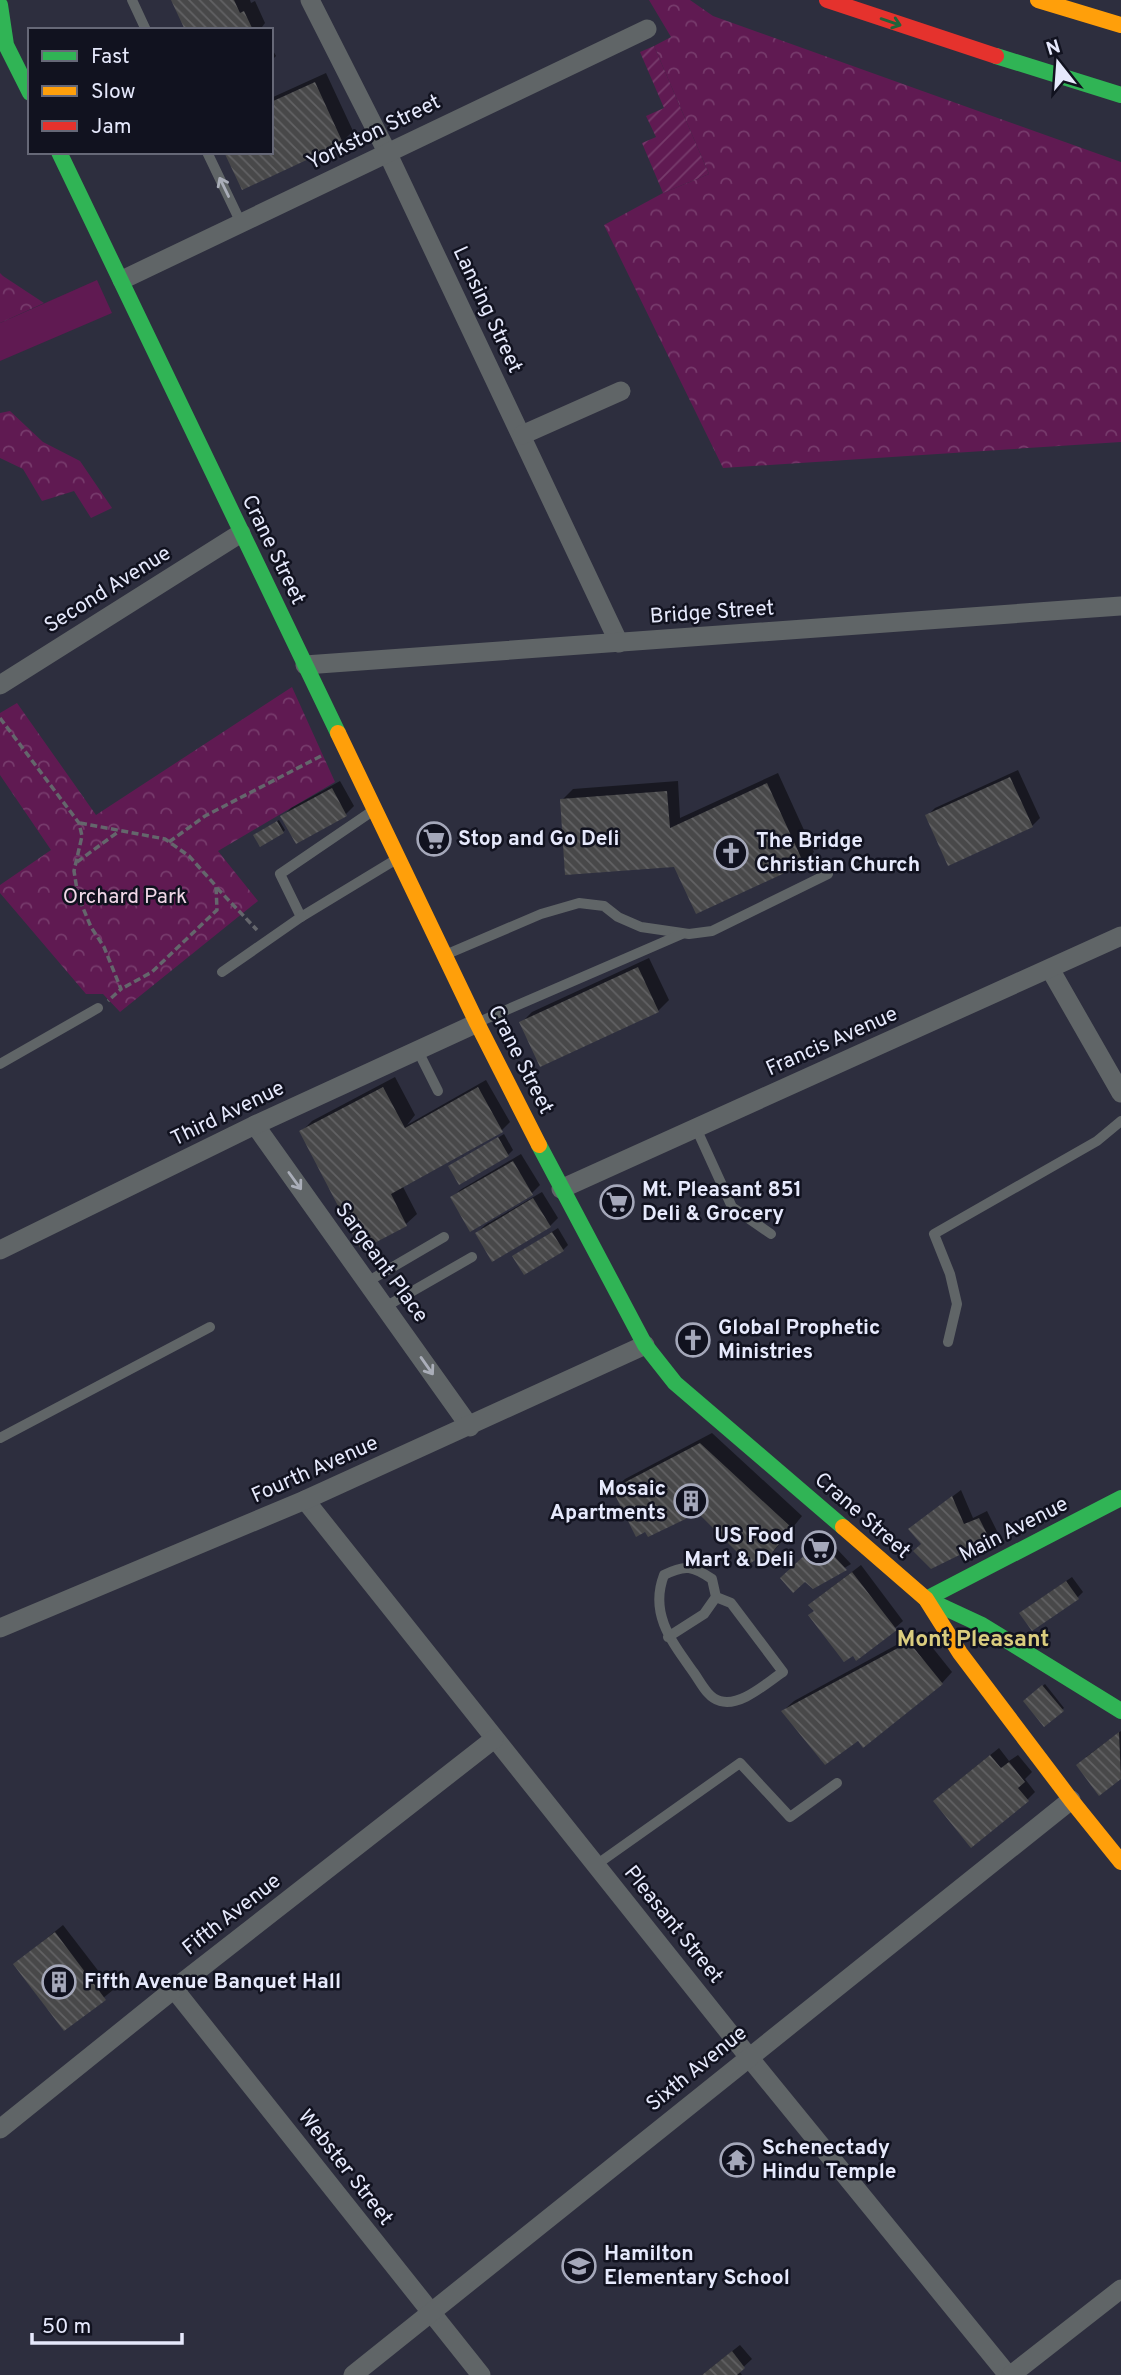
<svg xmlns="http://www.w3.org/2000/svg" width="1121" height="2375" viewBox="0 0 1121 2375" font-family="Overpass,sans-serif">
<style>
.grass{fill:#601a52}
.forest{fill:url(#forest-crowns)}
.garden{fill:url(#garden-furrows)}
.shadow{fill:#0007}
.building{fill:url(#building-back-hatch)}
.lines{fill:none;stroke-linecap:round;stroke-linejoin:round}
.path{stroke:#64666c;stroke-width:3.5;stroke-dasharray:7 3.5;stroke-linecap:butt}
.lane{stroke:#606567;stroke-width:10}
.street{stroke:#606567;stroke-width:19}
.fast{stroke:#30b455;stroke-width:16}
.slow{stroke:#ff9f0a;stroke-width:16}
.jam{stroke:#e5322d;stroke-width:16}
.oneway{stroke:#20633a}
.oneway2{stroke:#aaaeb9}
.labels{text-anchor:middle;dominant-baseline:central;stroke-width:5;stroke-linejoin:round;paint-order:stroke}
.street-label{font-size:21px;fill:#e6e9fc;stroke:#11121f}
.poi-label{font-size:21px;font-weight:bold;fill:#e6e9fc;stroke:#11121f;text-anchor:start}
.park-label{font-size:21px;fill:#f1d8e8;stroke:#11121f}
.neighbourhood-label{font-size:23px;font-weight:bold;fill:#dacc7e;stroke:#11121f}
</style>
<defs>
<pattern id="forest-crowns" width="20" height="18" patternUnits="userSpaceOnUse" patternTransform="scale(1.75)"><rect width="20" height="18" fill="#601a52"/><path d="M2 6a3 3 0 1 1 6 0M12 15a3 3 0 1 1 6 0" fill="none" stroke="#773b6c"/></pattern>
<pattern id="garden-furrows" width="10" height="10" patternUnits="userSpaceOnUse" patternTransform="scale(1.75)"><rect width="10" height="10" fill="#601a52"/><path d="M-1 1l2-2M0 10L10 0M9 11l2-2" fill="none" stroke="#773b6c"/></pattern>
<pattern id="building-back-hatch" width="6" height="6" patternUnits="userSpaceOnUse" patternTransform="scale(1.75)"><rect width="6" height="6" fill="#484849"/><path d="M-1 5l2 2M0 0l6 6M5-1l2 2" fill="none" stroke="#626264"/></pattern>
</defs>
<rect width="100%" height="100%" fill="#2d2e3e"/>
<path class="grass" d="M 97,280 L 112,313 L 0,361 L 0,323 Z"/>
<g class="forest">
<path d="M 649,0 L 690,0 L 713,16 L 1121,162 L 1121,442 L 723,468 L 604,225 L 663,193 L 709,174 L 654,46 L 671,37 Z"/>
<path d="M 0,273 L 3,276 L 44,303 L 0,323 Z"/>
<path d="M 10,411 L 43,442 L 80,461 L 112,508 L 91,518 L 74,491 L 42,501 L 23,469 L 0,458 L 0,413 Z"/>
<path d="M 292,687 L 335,782 L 218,851 L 258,901 L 120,1012 L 103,994 L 86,994 L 0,893 L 0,885 L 51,850 L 0,775 L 0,713 L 17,703 L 96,815 Z"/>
</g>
<path class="garden" d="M 654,46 L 709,174 L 663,193 L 642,143 L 656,137 L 646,116 L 664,108 L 640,52 Z"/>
<g class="shadow">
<path d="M 173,0 L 250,0 L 251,3 L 255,1 L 265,23 L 262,27 L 263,30 L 187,30 Z"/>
<path d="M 271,47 L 276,56 L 271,61 Z"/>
<path d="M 326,73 L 353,131 L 342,142 L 243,188 L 271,152 L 271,98 Z"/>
<path d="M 1018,770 L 1040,818 L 1032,826 L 927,816 L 935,808 Z"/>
<path d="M 778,773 L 814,852 L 803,863 L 562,800 L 573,789 L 678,781 L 680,818 Z"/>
<path d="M 340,781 L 354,806 L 346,814 L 283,816 L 291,808 Z"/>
<path d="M 279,820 L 285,830 L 283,832 L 257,833 Z"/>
<path d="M 649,958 L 669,1000 L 658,1011 L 521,1023 L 532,1012 Z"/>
<path d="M 395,1077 L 415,1115 L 407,1125 L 486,1080 L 510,1122 L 502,1130 L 402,1185 L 417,1214 L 406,1224 L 301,1132 L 312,1121 Z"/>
<path d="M 504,1134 L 513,1150 L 508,1155 L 451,1166 Z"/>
<path d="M 521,1154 L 540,1185 L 532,1193 L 471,1229 L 452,1198 L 460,1190 Z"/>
<path d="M 542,1192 L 558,1218 L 550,1226 L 477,1233 L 485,1225 Z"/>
<path d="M 558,1228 L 568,1245 L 563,1250 L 514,1256 Z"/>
<path d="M 712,1433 L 802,1516 L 773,1552 L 699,1511 L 614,1489 L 625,1479 Z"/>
<path d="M 961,1490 L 973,1518 L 987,1511 L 997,1531 L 989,1539 L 923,1543 L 910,1529 Z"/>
<path d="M 823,1534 L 851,1564 L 813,1587 L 805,1579 L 809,1553 L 807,1550 Z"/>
<path d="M 861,1565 L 903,1621 L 895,1628 L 815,1611 L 819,1597 Z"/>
<path d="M 1072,1577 L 1083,1592 L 1078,1597 L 1027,1608 Z"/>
<path d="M 920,1632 L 952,1672 L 942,1683 L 858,1739 L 783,1711 L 794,1701 Z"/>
<path d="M 1045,1684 L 1064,1708 L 1044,1724 L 1025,1701 Z"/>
<path d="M 1121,1731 L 1121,1777 L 1100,1793 L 1086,1757 Z"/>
<path d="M 999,1748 L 1009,1761 L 1018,1755 L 1032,1772 L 1025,1779 L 1035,1792 L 1027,1800 L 943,1793 Z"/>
<path d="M 63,1925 L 113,1990 L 65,2029 L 15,1964 Z"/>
<path d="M 740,2345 L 752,2359 L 739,2371 L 742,2375 L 702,2375 Z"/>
</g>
<g class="building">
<path d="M 171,0 L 234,0 L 240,13 L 244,11 L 253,30 L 185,30 Z"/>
<path d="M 315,82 L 343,143 L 242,190 L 224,152 L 271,152 L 271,102 Z"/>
<path d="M 1010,777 L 1033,827 L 948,866 L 925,815 Z"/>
<path d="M 767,783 L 804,864 L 696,914 L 674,867 L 565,875 L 560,799 L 667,791 L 670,828 Z"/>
<path d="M 332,788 L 347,816 L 296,844 L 280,816 Z"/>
<path d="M 277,821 L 284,833 L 260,847 L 253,835 Z"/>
<path d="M 638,967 L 659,1012 L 540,1067 L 519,1022 Z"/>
<path d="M 383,1087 L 405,1128 L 478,1087 L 503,1132 L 391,1194 L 407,1226 L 361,1250 L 299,1131 Z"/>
<path d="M 498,1137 L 509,1156 L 459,1185 L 448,1166 Z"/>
<path d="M 513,1161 L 533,1195 L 470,1232 L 450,1197 Z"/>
<path d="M 533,1198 L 551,1227 L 492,1262 L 475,1233 Z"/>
<path d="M 552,1232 L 564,1251 L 524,1275 L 512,1256 Z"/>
<path d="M 700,1443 L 792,1528 L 762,1565 L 757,1559 L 749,1564 L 698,1513 L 648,1537 L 645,1532 L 636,1537 L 612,1489 Z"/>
<path d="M 952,1496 L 964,1524 L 979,1518 L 990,1540 L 931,1569 L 913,1551 L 921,1544 L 908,1529 Z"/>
<path d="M 817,1538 L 847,1570 L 813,1589 L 805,1582 L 793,1593 L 780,1578 L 807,1553 L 805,1550 Z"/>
<path d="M 852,1572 L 897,1630 L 856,1661 L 853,1656 L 844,1662 L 808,1615 L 814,1611 L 808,1605 Z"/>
<path d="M 1066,1581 L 1079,1599 L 1032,1631 L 1019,1613 Z"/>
<path d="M 909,1642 L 943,1684 L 863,1748 L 858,1741 L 825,1765 L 781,1711 Z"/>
<path d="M 1042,1685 L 1064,1711 L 1044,1727 L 1023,1701 Z"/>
<path d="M 1119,1732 L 1121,1779 L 1099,1796 L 1076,1765 Z"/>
<path d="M 990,1755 L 1001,1768 L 1009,1762 L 1025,1782 L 1018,1788 L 1029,1801 L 971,1848 L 933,1801 Z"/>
<path d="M 55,1932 L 106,2000 L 64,2031 L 13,1964 Z"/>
<path d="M 732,2351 L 745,2368 L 737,2375 L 702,2375 Z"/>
</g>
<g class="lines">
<g class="path">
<path d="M 0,718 L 79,823 L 82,836 L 74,871 L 78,896 L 91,927 L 104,947 L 121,989 L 108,1001"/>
<path d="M 80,823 L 165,839 L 189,856 L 216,886 L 217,910 L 152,972 L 121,989"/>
<path d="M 169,842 L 205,816 L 323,755"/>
<path d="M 77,862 L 118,832"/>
<path d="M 217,888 L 257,930"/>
</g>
<g class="lane">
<path d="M 132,0 L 146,30"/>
<path d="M 207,152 L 241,223"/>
<path d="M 371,812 L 280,874 L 301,917 L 395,860"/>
<path d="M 445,955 L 541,914 L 579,903 L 604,906 L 618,917 L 641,927 L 689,934 L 712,931 L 828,874"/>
<path d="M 222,972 L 301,917"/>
<path d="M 481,1021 L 682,934"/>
<path d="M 418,1051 L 438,1091"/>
<path d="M 0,1064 L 98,1008"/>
<path d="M 696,1128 L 732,1207 L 771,1234"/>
<path d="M 367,1282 L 444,1237"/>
<path d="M 385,1307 L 472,1257"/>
<path d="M 948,1342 L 957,1304 L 950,1274 L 934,1234 L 1097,1141 L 1121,1121"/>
<path d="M 0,1438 L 210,1327"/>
<path d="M 668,1637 L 704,1614 L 716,1597 L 712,1579 C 693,1566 685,1564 664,1575 C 649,1614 672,1642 694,1673 C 701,1683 708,1698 720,1701 C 741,1707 766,1683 783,1672 L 731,1603 L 716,1597"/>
<path d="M 596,1865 L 740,1763 L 790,1817 L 837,1783"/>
</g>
<g class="street">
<path d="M 310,0 L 387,152 L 619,643"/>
<path d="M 122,280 L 647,29"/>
<path d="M 522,435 L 621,391"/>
<path d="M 305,665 L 1121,606"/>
<path d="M 0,685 L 241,533"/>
<path d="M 1050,969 L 1121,1093"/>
<path d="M 255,1125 L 470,1427"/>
<path d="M 561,1189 L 1121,936"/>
<path d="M 0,1250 L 255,1125 L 477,1023"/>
<path d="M 305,1500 L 748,2056 L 1008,2375"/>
<path d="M 0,1628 L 305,1500 L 645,1345"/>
<path d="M 174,1989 L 481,2375"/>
<path d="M 0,2129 L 174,1989 L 494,1739"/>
<path d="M 353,2375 L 1071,1800"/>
<path d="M 1011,2375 L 1121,2289"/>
</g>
<g class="fast">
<path d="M 0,5 L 6,45 L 30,93"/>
<path d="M 996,56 L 1121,95"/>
<path d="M 59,152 L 338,733"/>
<path d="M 539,1145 L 645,1345 L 675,1383 L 843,1527"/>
<path d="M 926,1599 L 982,1625 L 1121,1711"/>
<path d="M 926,1599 L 1121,1498"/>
</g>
<g class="slow">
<path d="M 1038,0 L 1121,25"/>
<path d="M 338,733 L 477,1023 L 539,1145"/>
<path d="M 843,1527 L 926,1599 L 960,1653 L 1071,1800 L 1121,1862"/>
</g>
<path class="jam" d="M 827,0 L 996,56"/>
</g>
<defs><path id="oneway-shaft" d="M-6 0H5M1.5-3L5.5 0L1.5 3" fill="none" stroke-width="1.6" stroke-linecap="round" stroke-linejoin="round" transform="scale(1.75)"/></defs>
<use class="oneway" href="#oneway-shaft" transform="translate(891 22) rotate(19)"/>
<g class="oneway2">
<use href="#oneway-shaft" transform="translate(224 187) rotate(-116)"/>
<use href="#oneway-shaft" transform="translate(295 1181) rotate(54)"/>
<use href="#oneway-shaft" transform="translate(427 1366) rotate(55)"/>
</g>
<defs>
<symbol id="supermarket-ring" viewBox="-11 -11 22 22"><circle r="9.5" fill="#11121f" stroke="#a5a8ba" stroke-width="1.5"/><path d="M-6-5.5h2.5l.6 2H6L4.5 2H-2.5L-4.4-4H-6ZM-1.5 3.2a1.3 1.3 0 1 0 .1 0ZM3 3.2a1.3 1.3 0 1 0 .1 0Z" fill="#a5a8ba"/></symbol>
<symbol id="church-ring" viewBox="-11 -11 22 22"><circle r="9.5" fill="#11121f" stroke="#a5a8ba" stroke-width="1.5"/><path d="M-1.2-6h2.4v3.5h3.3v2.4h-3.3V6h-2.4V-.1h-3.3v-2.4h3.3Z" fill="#a5a8ba"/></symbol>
<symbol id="building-ring" viewBox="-11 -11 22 22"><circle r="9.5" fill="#11121f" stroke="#a5a8ba" stroke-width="1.5"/><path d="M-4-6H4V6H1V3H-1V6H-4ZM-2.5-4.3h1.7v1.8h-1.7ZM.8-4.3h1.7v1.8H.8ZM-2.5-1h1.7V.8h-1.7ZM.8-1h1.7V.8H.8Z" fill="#a5a8ba"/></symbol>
<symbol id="temple-ring" viewBox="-11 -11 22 22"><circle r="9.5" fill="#11121f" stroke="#a5a8ba" stroke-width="1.5"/><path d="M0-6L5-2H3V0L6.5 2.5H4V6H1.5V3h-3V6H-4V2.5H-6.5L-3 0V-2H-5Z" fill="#a5a8ba"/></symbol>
<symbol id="school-ring" viewBox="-11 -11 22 22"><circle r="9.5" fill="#11121f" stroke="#a5a8ba" stroke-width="1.5"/><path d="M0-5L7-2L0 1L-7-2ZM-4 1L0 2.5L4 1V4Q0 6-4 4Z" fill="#a5a8ba"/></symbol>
</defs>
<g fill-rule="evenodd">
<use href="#supermarket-ring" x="415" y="820" width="38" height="38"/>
<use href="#church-ring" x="712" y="834" width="38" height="38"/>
<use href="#supermarket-ring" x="598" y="1183" width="38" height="38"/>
<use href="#church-ring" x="674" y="1321" width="38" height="38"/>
<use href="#building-ring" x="672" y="1482" width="38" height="38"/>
<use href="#supermarket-ring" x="800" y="1529" width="38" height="38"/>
<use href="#building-ring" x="40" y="1963" width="38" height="38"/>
<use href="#temple-ring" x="718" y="2141" width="38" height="38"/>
<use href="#school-ring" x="560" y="2247" width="38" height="38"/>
</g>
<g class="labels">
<g class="street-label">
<text transform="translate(374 133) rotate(-26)">Yorkston Street</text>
<text transform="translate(487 310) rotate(65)">Lansing Street</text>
<text transform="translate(273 550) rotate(64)">Crane Street</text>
<text transform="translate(108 590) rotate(-32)">Second Avenue</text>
<text transform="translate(712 613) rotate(-4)">Bridge Street</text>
<text transform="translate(832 1042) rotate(-24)">Francis Avenue</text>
<text transform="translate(520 1060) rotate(63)">Crane Street</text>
<text transform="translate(228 1114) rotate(-26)">Third Avenue</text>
<text transform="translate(381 1263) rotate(54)">Sargeant Place</text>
<text transform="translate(315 1470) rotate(-24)">Fourth Avenue</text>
<text transform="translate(862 1516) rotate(41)">Crane Street</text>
<text transform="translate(1014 1530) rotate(-27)">Main Avenue</text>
<text transform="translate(232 1915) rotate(-38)">Fifth Avenue</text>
<text transform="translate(673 1925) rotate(51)">Pleasant Street</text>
<text transform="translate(697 2069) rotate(-39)">Sixth Avenue</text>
<text transform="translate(345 2168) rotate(52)">Webster Street</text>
</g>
<g class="poi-label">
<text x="458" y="839">Stop and Go Deli</text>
<text x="756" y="841">The Bridge<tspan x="756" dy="24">Christian Church</tspan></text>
<text x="642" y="1190">Mt. Pleasant 851<tspan x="642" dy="24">Deli &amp; Grocery</tspan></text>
<text x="718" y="1328">Global Prophetic<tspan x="718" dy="24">Ministries</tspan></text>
<text x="666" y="1489" text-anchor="end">Mosaic<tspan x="666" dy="24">Apartments</tspan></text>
<text x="794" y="1536" text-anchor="end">US Food<tspan x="794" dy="24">Mart &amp; Deli</tspan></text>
<text x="84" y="1982">Fifth Avenue Banquet Hall</text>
<text x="762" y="2148">Schenectady<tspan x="762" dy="24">Hindu Temple</tspan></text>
<text x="604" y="2254">Hamilton<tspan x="604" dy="24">Elementary School</tspan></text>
</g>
<g class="park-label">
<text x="125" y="897">Orchard Park</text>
</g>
<g class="neighbourhood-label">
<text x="973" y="1640">Mont Pleasant</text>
</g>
</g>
<rect x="28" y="28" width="245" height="126" fill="#11121f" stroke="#666877" stroke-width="2"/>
<rect x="42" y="51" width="35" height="10" fill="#30b455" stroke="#666877" stroke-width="2"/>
<text x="91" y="63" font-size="21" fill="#e6e9fc">Fast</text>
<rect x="42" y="86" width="35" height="10" fill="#ff9f0a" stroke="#666877" stroke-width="2"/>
<text x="91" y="98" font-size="21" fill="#e6e9fc">Slow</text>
<rect x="42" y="121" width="35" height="10" fill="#e5322d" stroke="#666877" stroke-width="2"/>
<text x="91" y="133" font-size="21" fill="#e6e9fc">Jam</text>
<g transform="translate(1058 63) rotate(343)" stroke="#11121f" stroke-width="5" paint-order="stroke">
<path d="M0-5L12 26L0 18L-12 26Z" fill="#e6e9fc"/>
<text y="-10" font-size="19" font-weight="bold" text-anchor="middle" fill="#e6e9fc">N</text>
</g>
<path d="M32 2333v10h150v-10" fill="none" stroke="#e6e9fc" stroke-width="3.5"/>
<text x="42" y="2333" font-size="21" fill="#e6e9fc" stroke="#11121f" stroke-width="5" paint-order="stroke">50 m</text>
</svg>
